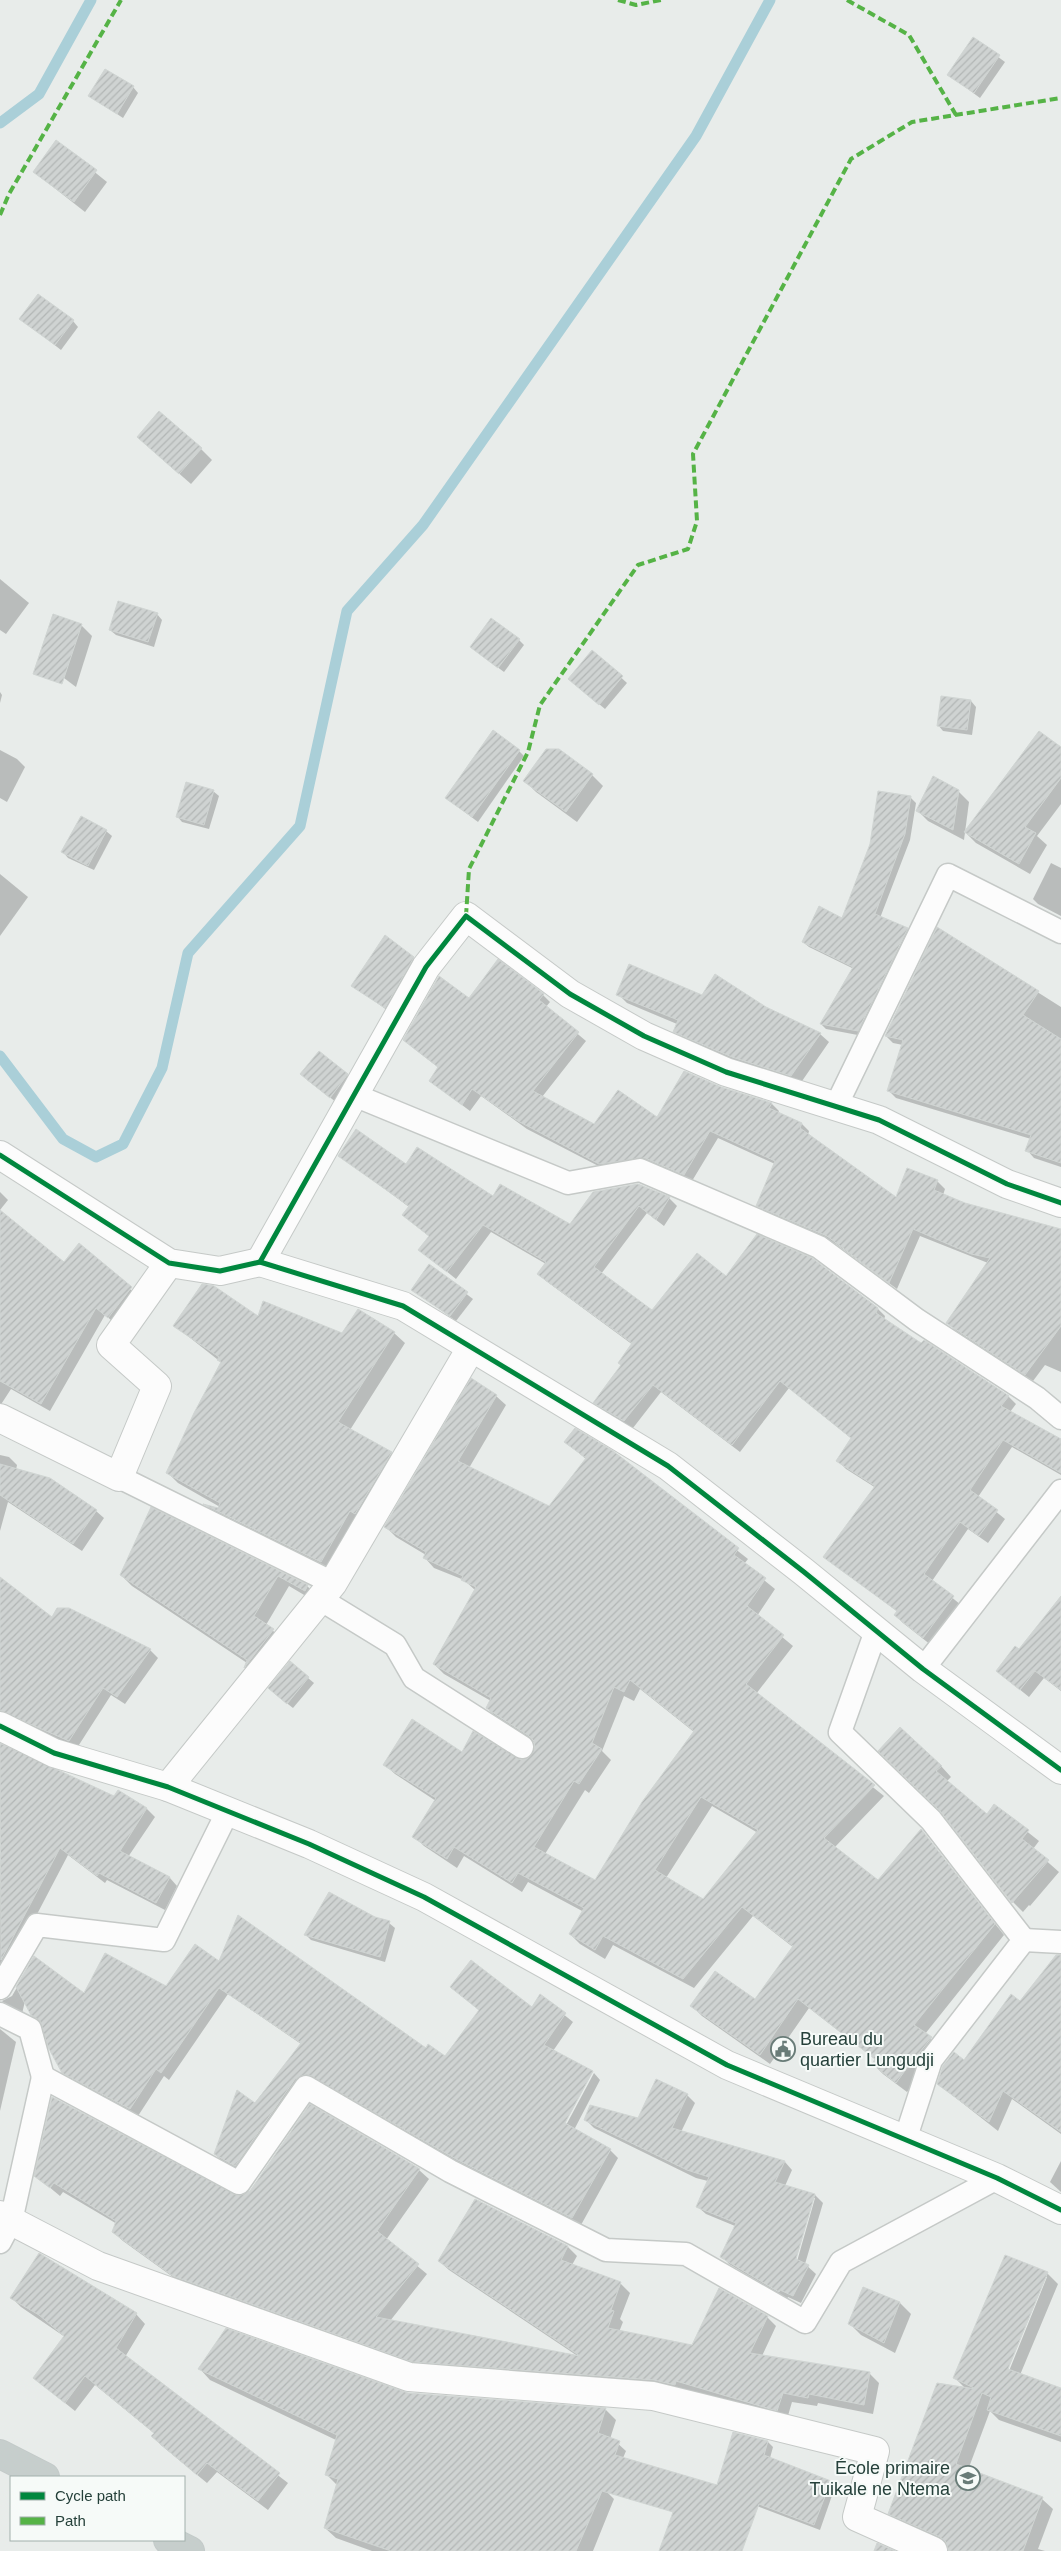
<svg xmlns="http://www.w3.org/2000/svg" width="1061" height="2551" viewBox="0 0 1061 2551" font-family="Helvetica,sans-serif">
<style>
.shadow{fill:#0003;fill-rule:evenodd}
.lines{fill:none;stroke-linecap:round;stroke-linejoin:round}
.stream{stroke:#aacfd8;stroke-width:11}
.building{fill:url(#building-hatch);stroke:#d0d5d3;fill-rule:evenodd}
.service-casing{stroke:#c5c9c7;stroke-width:25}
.minor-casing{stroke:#c5c9c7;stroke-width:30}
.trunk-casing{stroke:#c3cac9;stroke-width:30}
.service{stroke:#fcfcfc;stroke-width:22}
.minor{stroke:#fcfcfc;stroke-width:28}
.trunk{stroke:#c6cecc;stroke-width:28}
.quiet{stroke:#55b346;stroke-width:4;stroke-dasharray:8 4;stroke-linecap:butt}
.cycleway-casing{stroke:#f6faf8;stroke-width:8}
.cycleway{stroke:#00873e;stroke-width:5}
.labels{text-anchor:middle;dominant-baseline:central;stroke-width:4;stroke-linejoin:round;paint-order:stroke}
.poi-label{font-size:18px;fill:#25403a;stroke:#f6faf8;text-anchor:start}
</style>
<defs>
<pattern id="building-hatch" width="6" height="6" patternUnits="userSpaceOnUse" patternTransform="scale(1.25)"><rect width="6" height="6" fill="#cfd3d2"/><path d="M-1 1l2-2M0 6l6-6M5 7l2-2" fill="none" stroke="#b2b6b5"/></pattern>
</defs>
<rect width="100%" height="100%" fill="#e8ecea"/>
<g class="shadow">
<path d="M 974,39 L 1005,62 L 980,98 L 949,75 Z"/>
<path d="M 133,87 L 138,93 L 123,118 L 90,96 Z"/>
<path d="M 56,141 L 107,182 L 85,212 L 34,172 Z"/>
<path d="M 21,319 L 73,321 L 78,327 L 61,350 Z"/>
<path d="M 150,448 L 201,449 L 212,460 L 191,484 Z"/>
<path d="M 0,579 L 29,603 L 6,634 L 0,630 Z"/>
<path d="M 157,614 L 162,620 L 154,647 L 116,635 L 110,630 Z"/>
<path d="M 81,625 L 92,636 L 76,687 L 52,669 Z"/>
<path d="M 519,640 L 524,645 L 504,672 L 477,652 Z"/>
<path d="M 592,651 L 627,683 L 605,709 L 575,684 Z"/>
<path d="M 0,692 L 2,695 L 0,703 Z"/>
<path d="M 971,701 L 976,707 L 972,735 L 943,731 L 938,725 Z"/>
<path d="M 1061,749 L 1061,804 L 1037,836 L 1047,845 L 1030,874 L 976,843 L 965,832 Z"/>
<path d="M 0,750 L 17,759 L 25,767 L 7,802 L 0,798 Z"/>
<path d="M 519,751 L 524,756 L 478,822 L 446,798 Z"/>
<path d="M 592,775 L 603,786 L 577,822 L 536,792 L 525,781 Z"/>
<path d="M 213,791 L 219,796 L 209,829 L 182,822 L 177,816 Z"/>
<path d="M 958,791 L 969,802 L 964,840 L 928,821 L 917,810 Z"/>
<path d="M 910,797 L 916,803 L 910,840 L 880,918 L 907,929 L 912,934 L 863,1036 L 826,1029 L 821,1024 L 854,969 L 809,947 L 803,942 L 843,919 Z"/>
<path d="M 106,831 L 112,836 L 94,870 L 68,858 L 63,852 Z"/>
<path d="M 1051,863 L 1061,868 L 1061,916 L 1038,904 L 1033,899 Z"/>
<path d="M 0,874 L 28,897 L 0,936 Z"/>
<path d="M 938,929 L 1061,1007 L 1061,1167 L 1034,1158 L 1027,1150 L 1031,1139 L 896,1098 L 888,1090 L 903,1045 L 893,1043 L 886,1036 Z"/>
<path d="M 413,958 L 419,963 L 391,1013 L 352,985 Z"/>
<path d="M 618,994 L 703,996 L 765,1008 L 820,1034 L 829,1042 L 800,1084 L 742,1066 L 684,1040 L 675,1032 L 677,1024 L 627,1003 Z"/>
<path d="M 543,995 L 550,1002 L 546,1007 L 586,1041 L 542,1097 L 595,1125 L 657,1119 L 721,1088 L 772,1104 L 779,1111 L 778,1113 L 802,1124 L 809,1131 L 808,1135 L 897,1199 L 937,1181 L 945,1189 L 943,1195 L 965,1204 L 1061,1231 L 1061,1372 L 1045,1365 L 1033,1381 L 956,1331 L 948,1323 L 988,1263 L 920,1236 L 897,1289 L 836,1244 L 766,1213 L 758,1206 L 775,1164 L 718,1138 L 692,1181 L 608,1171 L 527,1129 L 481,1096 L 470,1111 L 430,1081 L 439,1068 L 412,1047 L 469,1000 Z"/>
<path d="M 347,1075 L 352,1080 L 336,1102 L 307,1080 Z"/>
<path d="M 339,1155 L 406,1166 L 570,1226 L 638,1185 L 669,1198 L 677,1206 L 664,1226 L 647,1213 L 601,1274 L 653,1311 L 726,1278 L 878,1309 L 885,1316 L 884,1320 L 921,1345 L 924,1342 L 1009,1397 L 1016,1404 L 1010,1412 L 1061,1439 L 1061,1475 L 1012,1447 L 978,1497 L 1005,1519 L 988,1543 L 968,1529 L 932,1581 L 961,1605 L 931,1645 L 903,1623 L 895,1615 L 898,1612 L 825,1557 L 876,1488 L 846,1469 L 838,1461 L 852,1439 L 789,1388 L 740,1452 L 661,1392 L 633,1428 L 602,1410 L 595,1402 L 622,1365 L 633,1345 L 546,1281 L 538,1273 L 546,1264 L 491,1232 L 456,1279 L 420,1250 L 430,1237 L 403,1215 L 409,1207 Z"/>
<path d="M 0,1192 L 8,1200 L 0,1210 Z"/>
<path d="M 0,1212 L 64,1264 L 79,1245 L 139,1297 L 117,1325 L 105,1315 L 50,1411 L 11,1389 L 0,1406 Z"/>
<path d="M 430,1266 L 473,1299 L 456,1321 L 413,1290 Z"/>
<path d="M 358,1310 L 394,1333 L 405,1343 L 350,1430 L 391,1453 L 401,1463 L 332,1572 L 215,1514 L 207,1506 L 219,1509 L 220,1507 L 178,1483 L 168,1473 L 222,1363 L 175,1326 L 258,1318 L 343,1335 Z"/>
<path d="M 496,1396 L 506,1405 L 469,1468 L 550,1508 L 587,1460 L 566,1442 L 612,1452 L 748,1559 L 744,1564 L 775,1589 L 757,1616 L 793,1646 L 756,1694 L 884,1796 L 834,1848 L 878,1882 L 921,1831 L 1004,1935 L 925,2034 L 941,2048 L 907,2092 L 883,2074 L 873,2064 L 876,2060 L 809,2008 L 770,2064 L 702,2016 L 692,2006 L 755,2000 L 794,1948 L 753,1916 L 694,1988 L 613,1945 L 605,1959 L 580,1944 L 570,1934 L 584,1912 L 528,1882 L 522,1892 L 464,1856 L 457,1868 L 424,1846 L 414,1836 L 436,1801 L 395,1774 L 385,1765 L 521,1761 L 529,1759 L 537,1747 L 533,1741 L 497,1718 L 487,1708 L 491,1701 L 444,1674 L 434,1664 L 476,1591 L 464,1580 L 434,1568 L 425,1558 L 426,1555 L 396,1537 L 386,1527 ZM 640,1689 L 694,1732 L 595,1881 L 545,1854 L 585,1790 L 589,1793 L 611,1760 L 602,1751 L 624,1696 L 634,1701 ZM 712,1806 L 758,1833 L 703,1900 L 666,1878 Z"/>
<path d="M 0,1455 L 9,1457 L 17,1465 L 16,1470 L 96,1511 L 104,1518 L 82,1551 L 8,1502 L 0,1531 Z"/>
<path d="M 151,1509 L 307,1586 L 319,1597 L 316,1602 L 289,1586 L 266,1625 L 285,1641 L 256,1679 L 245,1668 L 247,1663 L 132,1586 L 121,1575 Z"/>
<path d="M 0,1578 L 53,1619 L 150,1650 L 158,1658 L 125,1704 L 111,1695 L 77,1748 L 16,1719 L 0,1720 Z"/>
<path d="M 1061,1608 L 1061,1691 L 1044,1678 L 1029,1697 L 997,1671 Z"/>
<path d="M 290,1663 L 314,1683 L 293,1708 L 275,1694 Z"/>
<path d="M 0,1745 L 115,1798 L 119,1792 L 147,1809 L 155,1817 L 128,1857 L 170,1878 L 177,1886 L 165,1910 L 107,1880 L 105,1883 L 68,1855 L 0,1985 Z"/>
<path d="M 880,1751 L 941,1766 L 951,1777 L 947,1781 L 987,1816 L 995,1806 L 1039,1841 L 1033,1849 L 1059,1872 L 1030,1906 L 1029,1905 L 1023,1912 L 1013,1902 L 943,1812 Z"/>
<path d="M 374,1918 L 389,1923 L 395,1928 L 385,1962 L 311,1940 L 306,1935 Z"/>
<path d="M 1061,1956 L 1061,2134 L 1012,2099 L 998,2131 L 938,2084 L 965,2062 Z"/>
<path d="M 34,1958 L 84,1995 L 167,1987 L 220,1963 L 446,2058 L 480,2011 L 452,1987 L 532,2009 L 541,1996 L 573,2022 L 553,2051 L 593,2073 L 591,2073 L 561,2128 L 564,2129 L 594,2073 L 600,2080 L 574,2130 L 610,2150 L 618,2158 L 581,2225 L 465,2167 L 315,2081 L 243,2173 L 223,2162 L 215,2154 L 301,2044 L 228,1994 L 169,2080 L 164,2076 L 138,2116 L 72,2080 L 63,2072 L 40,2023 L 32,2014 L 25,2001 L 22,2014 L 10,2009 L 2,2001 L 12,1996 Z"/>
<path d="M 0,2029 L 16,2042 L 0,2111 Z"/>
<path d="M 687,2095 L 695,2103 L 681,2132 L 785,2162 L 792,2170 L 785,2186 L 815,2195 L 823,2203 L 805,2264 L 816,2274 L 801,2303 L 788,2297 L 787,2299 L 729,2264 L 722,2256 L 735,2226 L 706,2214 L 698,2207 L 708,2181 L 696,2178 L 594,2128 L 586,2120 L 638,2120 ZM 813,2198 L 815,2198 L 796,2265 L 794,2264 Z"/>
<path d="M 1061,2161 L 1061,2192 L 1050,2182 Z"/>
<path d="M 419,2170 L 429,2179 L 386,2240 L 427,2274 L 390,2321 L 579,2357 L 449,2270 L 439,2261 L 568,2247 L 577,2256 L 572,2265 L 620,2283 L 630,2293 L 620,2319 L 623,2322 L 619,2332 L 692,2346 L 767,2317 L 776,2326 L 762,2356 L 870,2374 L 879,2383 L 873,2414 L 818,2403 L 817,2406 L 792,2402 L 787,2419 L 423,2370 L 184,2285 L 123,2241 L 113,2232 L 117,2224 L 63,2192 L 60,2196 L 36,2176 L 238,2197 Z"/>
<path d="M 1047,2273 L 1058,2284 L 1020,2375 L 1061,2390 L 1061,2442 L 999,2420 L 990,2411 L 968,2470 L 1042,2499 L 1053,2509 L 1038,2549 L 1045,2551 L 949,2551 L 949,2546 L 900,2524 L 889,2513 L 966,2389 L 955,2378 ZM 1045,2277 L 1047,2277 L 1007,2376 L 1004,2375 Z"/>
<path d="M 864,2289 L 900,2303 L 911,2314 L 895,2353 L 861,2335 L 850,2324 Z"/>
<path d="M 12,2298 L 136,2314 L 145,2324 L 125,2357 L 288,2483 L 268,2510 L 217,2472 L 207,2483 L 162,2446 L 152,2436 L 155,2434 L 95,2385 L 75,2411 L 34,2378 L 65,2337 L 21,2307 Z"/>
<path d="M 200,2369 L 407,2394 L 605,2409 L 616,2420 L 610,2439 L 615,2441 L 626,2451 L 608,2493 L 614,2499 L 593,2551 L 372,2551 L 336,2538 L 325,2528 L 338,2486 L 326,2474 L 336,2440 L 210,2380 Z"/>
<path d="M 768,2442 L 773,2447 L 770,2458 L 830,2482 L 835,2487 L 820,2530 L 723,2493 Z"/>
</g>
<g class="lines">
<g class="stream">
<path d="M 0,123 L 39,94 L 91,0"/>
<path d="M 0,1056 L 63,1139 L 96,1157 L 123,1144 L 162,1068 L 188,953 L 300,826 L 347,611 L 423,525 L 696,136 L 770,0"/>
</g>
</g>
<g class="building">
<path d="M 973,37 L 1000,55 L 974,93 L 947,75 Z"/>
<path d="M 105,69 L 134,86 L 117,114 L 88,96 Z"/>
<path d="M 56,140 L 97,170 L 74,202 L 33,172 Z"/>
<path d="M 38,294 L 74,320 L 55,345 L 19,319 Z"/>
<path d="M 159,411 L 202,448 L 179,474 L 137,437 Z"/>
<path d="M 118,601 L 158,613 L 148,642 L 109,630 Z"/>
<path d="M 53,614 L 82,624 L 62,684 L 33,674 Z"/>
<path d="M 491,618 L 520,639 L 498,668 L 470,647 Z"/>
<path d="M 592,650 L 623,676 L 599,705 L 568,679 Z"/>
<path d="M 941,696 L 971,700 L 967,730 L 937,726 Z"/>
<path d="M 493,730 L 520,750 L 472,817 L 445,798 Z"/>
<path d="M 1039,731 L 1061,747 L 1061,778 L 1025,827 L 1036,833 L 1019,864 L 964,832 Z"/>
<path d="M 546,749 L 559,749 L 593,774 L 566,812 L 523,781 Z"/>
<path d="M 933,776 L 959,790 L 953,830 L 916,811 Z"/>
<path d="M 186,782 L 214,790 L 204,825 L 176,817 Z"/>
<path d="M 878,791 L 911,796 L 905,834 L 875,914 L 908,928 L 858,1031 L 820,1024 L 853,967 L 802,942 L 819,906 L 842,918 L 870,844 Z"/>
<path d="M 81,816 L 107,830 L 88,866 L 61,852 Z"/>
<path d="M 937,927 L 1039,991 L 1023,1015 L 1061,1039 L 1061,1163 L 1025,1151 L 1031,1135 L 887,1091 L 903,1040 L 885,1036 Z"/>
<path d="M 385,935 L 414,957 L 385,1008 L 351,986 Z"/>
<path d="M 498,959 L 544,994 L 539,1000 L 579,1032 L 533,1091 L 594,1124 L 618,1090 L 657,1117 L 684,1071 L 721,1087 L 772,1103 L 769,1108 L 802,1123 L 800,1128 L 896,1197 L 907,1168 L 938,1180 L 934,1190 L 965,1203 L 1061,1229 L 1061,1326 L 1025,1375 L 946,1323 L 990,1258 L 971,1254 L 913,1229 L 889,1283 L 827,1236 L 756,1206 L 775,1161 L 710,1131 L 684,1175 L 645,1158 L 599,1164 L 518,1121 L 472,1089 L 462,1105 L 429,1081 L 438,1067 L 403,1040 L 439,976 L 469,998 Z"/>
<path d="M 629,964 L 702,995 L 715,974 L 766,1007 L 821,1033 L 791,1076 L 732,1057 L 673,1032 L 678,1020 L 616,995 Z"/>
<path d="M 319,1051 L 348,1074 L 330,1098 L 300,1074 Z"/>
<path d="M 356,1129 L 406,1164 L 417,1147 L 493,1196 L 500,1184 L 570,1224 L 593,1192 L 638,1184 L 670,1197 L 656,1220 L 639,1206 L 594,1267 L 652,1310 L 697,1253 L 726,1276 L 757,1234 L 812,1258 L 878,1308 L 876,1313 L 921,1343 L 924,1340 L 1009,1396 L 1001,1406 L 1061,1439 L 1061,1473 L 1003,1440 L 970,1490 L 998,1510 L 979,1536 L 960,1522 L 924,1574 L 954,1596 L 923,1638 L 894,1615 L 897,1611 L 823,1557 L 875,1486 L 836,1461 L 851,1438 L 780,1381 L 732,1445 L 653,1385 L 624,1421 L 593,1403 L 621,1365 L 618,1363 L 632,1343 L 537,1274 L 546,1262 L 483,1225 L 447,1272 L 418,1250 L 429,1236 L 402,1215 L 409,1206 L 338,1156 Z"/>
<path d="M 0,1210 L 64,1262 L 79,1243 L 132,1287 L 108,1318 L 96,1308 L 41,1404 L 0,1381 Z"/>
<path d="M 429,1264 L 468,1292 L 450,1316 L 411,1290 Z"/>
<path d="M 202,1284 L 214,1286 L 258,1316 L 263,1301 L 342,1333 L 358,1309 L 395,1332 L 338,1422 L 392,1452 L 355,1514 L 350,1511 L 321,1562 L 203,1504 L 218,1508 L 220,1503 L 166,1473 L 194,1413 L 221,1362 L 217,1360 L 219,1357 L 173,1326 Z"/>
<path d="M 471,1378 L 497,1395 L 458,1461 L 549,1506 L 586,1458 L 564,1442 L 575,1428 L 613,1451 L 739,1548 L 734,1555 L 766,1578 L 747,1606 L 784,1635 L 746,1684 L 875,1785 L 824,1838 L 878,1880 L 921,1829 L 995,1924 L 914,2025 L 932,2037 L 920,2052 L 915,2068 L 910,2064 L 896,2083 L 872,2064 L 875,2059 L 798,1999 L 760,2055 L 690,2006 L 715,1971 L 755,1999 L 793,1946 L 742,1907 L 683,1979 L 603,1936 L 595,1950 L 569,1934 L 584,1908 L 518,1873 L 512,1883 L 454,1847 L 447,1859 L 412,1837 L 436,1798 L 383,1765 L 412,1719 L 462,1752 L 473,1731 L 521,1760 L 528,1758 L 535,1748 L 534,1741 L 529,1736 L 486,1708 L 491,1698 L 433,1664 L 476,1587 L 461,1580 L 463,1576 L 423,1558 L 426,1552 L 384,1527 ZM 630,1680 L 694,1731 L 642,1802 L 595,1880 L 534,1847 L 574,1781 L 579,1784 L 602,1749 L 592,1743 L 614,1687 L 624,1692 ZM 701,1797 L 758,1830 L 703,1899 L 655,1870 Z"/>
<path d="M 0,1464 L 50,1478 L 97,1510 L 73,1544 L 0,1495 Z"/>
<path d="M 151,1507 L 308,1585 L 305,1591 L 278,1576 L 254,1616 L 274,1629 L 244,1668 L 247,1660 L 120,1575 Z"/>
<path d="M 0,1577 L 52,1617 L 57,1608 L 69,1608 L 151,1649 L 117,1697 L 103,1688 L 69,1741 L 0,1711 Z"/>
<path d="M 1061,1596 L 1061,1690 L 1035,1671 L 1020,1690 L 996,1671 L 1015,1646 L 1019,1649 Z"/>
<path d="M 290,1661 L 309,1677 L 287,1704 L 268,1688 Z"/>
<path d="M 900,1727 L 942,1766 L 936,1771 L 987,1814 L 994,1804 L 1029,1830 L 1022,1839 L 1049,1860 L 1012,1903 L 941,1812 L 878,1751 Z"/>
<path d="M 0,1743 L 114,1796 L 118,1790 L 147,1808 L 120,1851 L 170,1877 L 156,1903 L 99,1873 L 97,1876 L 60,1848 L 1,1960 Z"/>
<path d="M 329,1892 L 375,1917 L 390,1921 L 380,1957 L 304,1935 Z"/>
<path d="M 238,1915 L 426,2048 L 428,2044 L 445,2056 L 479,2010 L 450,1987 L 471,1960 L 532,2007 L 540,1994 L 566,2013 L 544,2045 L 593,2071 L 565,2123 L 611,2149 L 572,2218 L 456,2159 L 307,2074 L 295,2079 L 235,2166 L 214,2154 L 237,2090 L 255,2103 L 301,2043 L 219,1988 L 161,2073 L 156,2069 L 130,2109 L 62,2073 L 48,2047 L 40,2021 L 31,2015 L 16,1987 L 34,1956 L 84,1993 L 105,1953 L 166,1986 L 195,1944 L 219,1961 Z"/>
<path d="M 1056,1955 L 1061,1955 L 1061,2132 L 1003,2091 L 989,2122 L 937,2084 L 943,2066 L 954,2052 L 964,2060 L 1011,1994 L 1020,2001 Z"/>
<path d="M 656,2079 L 688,2094 L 672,2128 L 785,2161 L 775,2182 L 815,2194 L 796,2259 L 809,2265 L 793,2296 L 780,2290 L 779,2292 L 720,2257 L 736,2223 L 696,2207 L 709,2177 L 687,2170 L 584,2120 L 590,2105 L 638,2118 Z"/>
<path d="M 52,2097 L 238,2196 L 250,2191 L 310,2104 L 420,2169 L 377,2231 L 419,2264 L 376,2317 L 580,2356 L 438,2261 L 475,2199 L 568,2246 L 561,2260 L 621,2282 L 611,2310 L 614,2311 L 608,2328 L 692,2345 L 719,2288 L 768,2316 L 750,2353 L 870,2372 L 864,2405 L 809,2394 L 808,2398 L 783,2393 L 777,2411 L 676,2381 L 675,2385 L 654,2380 L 412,2362 L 173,2276 L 112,2232 L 116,2221 L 54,2183 L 50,2188 L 34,2176 Z"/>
<path d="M 39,2253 L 137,2313 L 116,2348 L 280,2473 L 258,2501 L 207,2463 L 197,2475 L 151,2436 L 154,2433 L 85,2376 L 65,2403 L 33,2378 L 64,2336 L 39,2315 L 10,2298 Z"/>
<path d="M 1005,2255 L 1048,2272 L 1008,2369 L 1061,2388 L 1061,2436 L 987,2410 L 991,2397 L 982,2393 L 956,2464 L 1043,2497 L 1023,2551 L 948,2551 L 946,2542 L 940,2537 L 888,2514 L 937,2383 L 976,2389 L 953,2378 Z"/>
<path d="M 863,2287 L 900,2302 L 884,2343 L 848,2324 Z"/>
<path d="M 226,2328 L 408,2393 L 606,2408 L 598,2433 L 620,2441 L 615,2455 L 717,2485 L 733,2432 L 768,2441 L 764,2455 L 831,2481 L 814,2525 L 759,2504 L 742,2551 L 659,2551 L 673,2512 L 602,2491 L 576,2551 L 391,2551 L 324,2528 L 338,2479 L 325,2475 L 337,2435 L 198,2369 Z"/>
<path d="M 877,2543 L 895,2551 L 874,2551 Z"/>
</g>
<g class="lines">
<defs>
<g id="service">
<path d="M 354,1095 L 568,1183 L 640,1170 L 819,1247 L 917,1320 L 1037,1398 L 1061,1418"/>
<path d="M 836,1106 L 948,875 L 1061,932"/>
<path d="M 119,1477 L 333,1583"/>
<path d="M 320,1599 L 395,1645 L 414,1678 L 522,1747"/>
<path d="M 876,1631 L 840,1732 L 931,1820 L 1024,1940 L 931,2060 L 905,2140"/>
<path d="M 923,1669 L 1061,1491"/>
<path d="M 1024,1940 L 1061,1942"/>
<path d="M 0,1988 L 37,1925 L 164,1940 L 228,1811"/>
<path d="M 0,2014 L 30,2029 L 43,2077"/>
<path d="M 0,2242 L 11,2221 L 43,2077 L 239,2183 L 306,2087 L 450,2171 L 606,2250 L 686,2254 L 805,2322 L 841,2262 L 997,2178"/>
</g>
<g id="minor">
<path d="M 0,1155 L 169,1263 L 220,1271 L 260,1262 L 403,1306 L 668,1466 L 804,1572 L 923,1669 L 1061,1770"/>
<path d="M 260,1262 L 426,967 L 466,916 L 570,994 L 644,1036 L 726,1072 L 879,1120 L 1007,1184 L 1061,1203"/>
<path d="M 0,1418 L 119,1477 L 157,1386 L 111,1345 L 169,1263"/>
<path d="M 0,1726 L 54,1753 L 168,1787 L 309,1844 L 424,1897 L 727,2065 L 997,2178 L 1061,2210"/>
<path d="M 168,1787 L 333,1583 L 471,1348"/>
<path d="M 0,2215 L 98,2266 L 409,2377 L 653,2396 L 875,2451 L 857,2517 L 933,2551"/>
</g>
<g id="trunk">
<path d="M 0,2454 L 45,2477"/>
<path d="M 168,2540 L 190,2551"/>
</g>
</defs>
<use href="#service" class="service-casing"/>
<use href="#minor" class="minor-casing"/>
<use href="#trunk" class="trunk-casing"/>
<use href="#service" class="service"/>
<use href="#minor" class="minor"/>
<use href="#trunk" class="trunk"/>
<g class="quiet">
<path d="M 618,0 L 636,5 L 661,0"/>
<path d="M 847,0 L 909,35 L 956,115"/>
<path d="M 0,215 L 9,194 L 121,0"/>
<path d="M 466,916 L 469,869 L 528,752 L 540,705 L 638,565 L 688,549 L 697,521 L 693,454 L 851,159 L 912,122 L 1061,98"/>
</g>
<defs>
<g id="cycleway">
<path d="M 0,1155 L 169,1263 L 220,1271 L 260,1262 L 403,1306 L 668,1466 L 804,1572 L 923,1669 L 1061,1770"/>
<path d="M 260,1262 L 426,967 L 466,916 L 570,994 L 644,1036 L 726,1072 L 879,1120 L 1007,1184 L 1061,1203"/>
<path d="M 0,1726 L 54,1753 L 168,1787 L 309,1844 L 424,1897 L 727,2065 L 997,2178 L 1061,2210"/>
</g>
</defs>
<use href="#cycleway" class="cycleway-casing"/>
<use href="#cycleway" class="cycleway"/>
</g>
<defs>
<symbol id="civic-ring" viewBox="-11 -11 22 22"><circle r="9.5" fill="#f6faf8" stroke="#697c78" stroke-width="1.5"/><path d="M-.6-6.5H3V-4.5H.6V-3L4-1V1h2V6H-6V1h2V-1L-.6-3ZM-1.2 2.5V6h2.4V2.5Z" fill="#697c78"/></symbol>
<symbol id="school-ring" viewBox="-11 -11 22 22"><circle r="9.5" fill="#f6faf8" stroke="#697c78" stroke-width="1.5"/><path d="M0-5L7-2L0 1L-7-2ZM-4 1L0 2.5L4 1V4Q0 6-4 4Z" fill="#697c78"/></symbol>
</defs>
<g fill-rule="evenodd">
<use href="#civic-ring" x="769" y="2035" width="28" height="28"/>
<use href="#school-ring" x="954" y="2464" width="28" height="28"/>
</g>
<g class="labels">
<g class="poi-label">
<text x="800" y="2039">Bureau du<tspan x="800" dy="21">quartier Lungudji</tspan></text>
<text x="950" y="2468" text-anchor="end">École primaire<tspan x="950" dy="21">Tuikale ne Ntema</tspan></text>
</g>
</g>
<rect x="10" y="2476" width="175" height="65" fill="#f6faf8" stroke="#a2b0ac"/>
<rect x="20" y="2492" width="25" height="8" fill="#00873e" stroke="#a2b0ac"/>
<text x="55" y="2501" font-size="15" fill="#25403a">Cycle path</text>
<rect x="20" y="2517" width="25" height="8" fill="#55b346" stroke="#a2b0ac"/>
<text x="55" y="2526" font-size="15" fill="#25403a">Path</text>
</svg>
